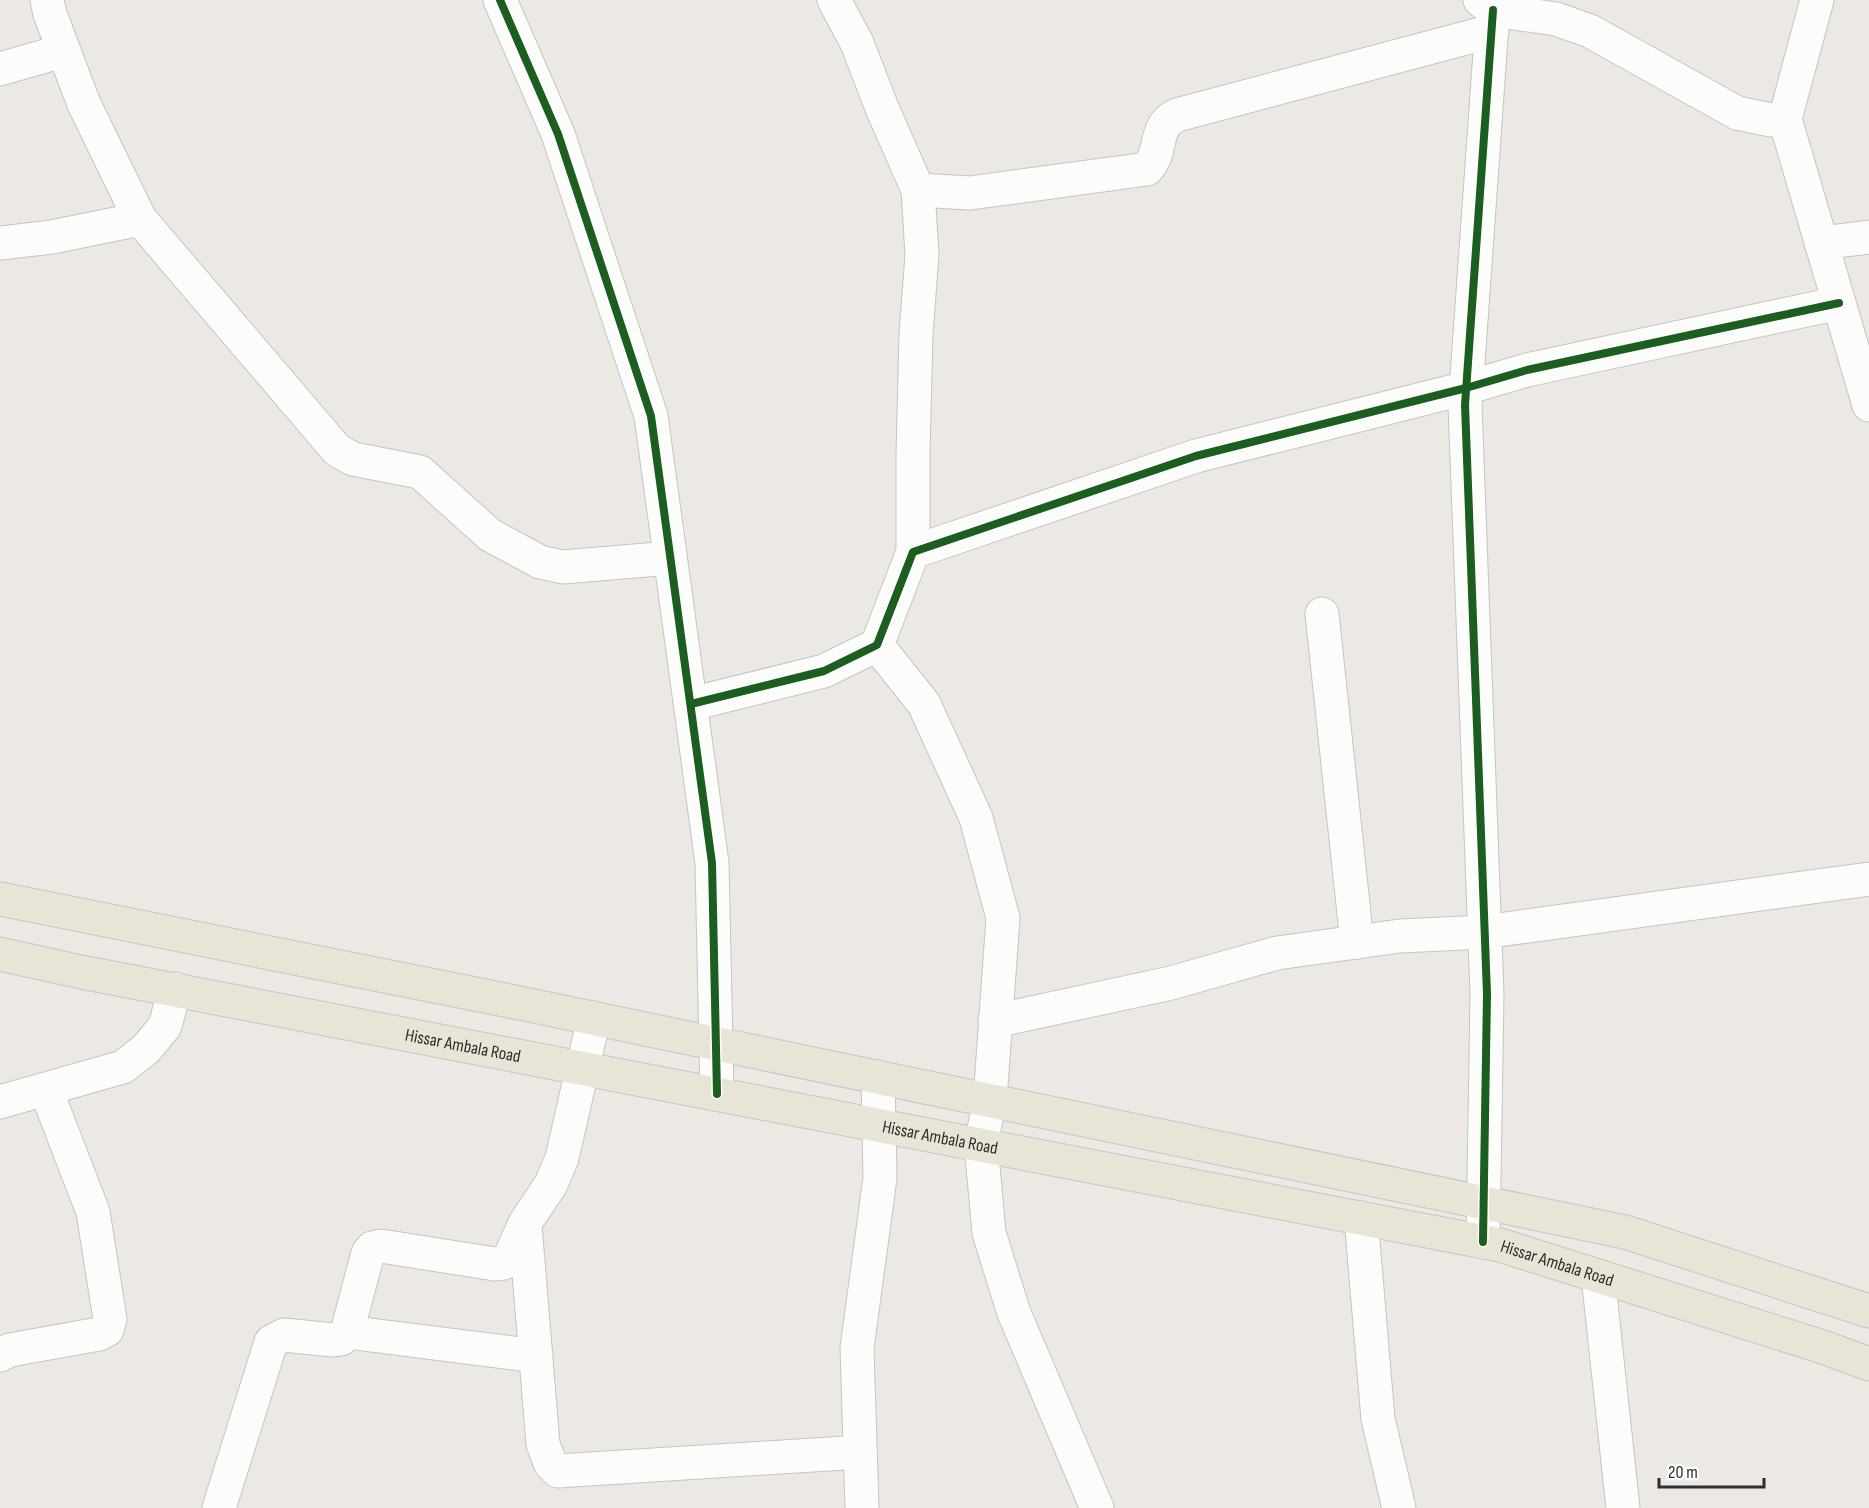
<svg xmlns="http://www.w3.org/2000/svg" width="1869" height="1508" viewBox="0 0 1869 1508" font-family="'Sofia Sans Condensed',sans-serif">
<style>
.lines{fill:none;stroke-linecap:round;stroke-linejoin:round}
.minor-casing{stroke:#c5c4c5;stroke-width:35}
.primary-casing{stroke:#c6c5c4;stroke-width:35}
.minor{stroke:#fcfcfb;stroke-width:33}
.primary{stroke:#e8e4d6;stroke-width:33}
.cycleway-casing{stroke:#fff;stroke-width:11}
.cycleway{stroke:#1b5e20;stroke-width:8}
.labels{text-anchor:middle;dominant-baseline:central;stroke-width:5;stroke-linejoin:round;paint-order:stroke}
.street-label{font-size:18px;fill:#2e2e2e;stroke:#fff}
</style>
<rect width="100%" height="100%" fill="#ece8e4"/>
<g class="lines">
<defs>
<g id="minor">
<path d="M 47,0 L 50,14 L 84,104 L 140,219 L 337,450 L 353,459 L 420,472 L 490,535 L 540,562 L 563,567 L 670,558"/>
<path d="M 500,0 L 558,134 L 651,416 L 712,863 L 717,1094"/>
<path d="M 834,0 L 857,43 L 882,108 L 918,190 L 922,255 L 916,334 L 913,453 L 913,552"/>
<path d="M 1480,0 L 1493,10 L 1556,19 L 1590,31 L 1737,113 L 1771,120 L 1785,119"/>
<path d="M 1817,0 L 1785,119 L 1869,405"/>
<path d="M 0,69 L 63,51"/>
<path d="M 918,190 L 970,193 L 1147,169 C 1164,151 1152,127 1177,115 L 1492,31"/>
<path d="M 0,243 L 52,237 L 140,219"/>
<path d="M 1821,243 L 1869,237"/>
<path d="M 1322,614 L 1357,942"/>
<path d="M 877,645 L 924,704 L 976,818 L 1003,918 L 990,1100 L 981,1144 L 989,1233 L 1014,1313 L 1097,1508"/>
<path d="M 691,704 L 824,671 L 877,645 L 913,552 L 1196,456 L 1466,388 L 1527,370 L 1839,303"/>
<path d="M 995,1021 L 1171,983 L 1277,953 L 1400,936 L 1484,932 L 1869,879"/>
<path d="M 0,1102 L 123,1067 L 146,1049 L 165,1026 L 175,989"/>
<path d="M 1361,1218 L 1378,1419 L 1399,1508"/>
<path d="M 525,1225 L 543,1444 L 550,1463 L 558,1471 L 860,1452"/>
<path d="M 1483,1242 L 1487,994 L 1465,405 L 1493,10"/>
<path d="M 1598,1276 L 1623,1508"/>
<path d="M 347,1332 L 536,1356"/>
<path d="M 0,1355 L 10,1350 L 99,1334 L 107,1330 L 110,1319 L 93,1212 L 46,1090"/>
<path d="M 219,1508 L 271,1342 L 284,1335 L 333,1340 L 341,1339 L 347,1332 L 368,1253 L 372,1248 L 381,1246 L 495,1264 L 504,1263 L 510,1257 L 525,1223 L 551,1184 L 562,1158 L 594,1018"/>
<path d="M 862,1508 L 857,1348 L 880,1178 L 878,1077"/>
</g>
<g id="primary">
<path d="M 0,899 L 500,999 L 1625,1232 L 1869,1311"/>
<path id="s1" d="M 0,954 L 81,972 L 1500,1245 L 1823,1347 L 1869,1364"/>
</g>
</defs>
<use href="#minor" class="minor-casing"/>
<use href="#primary" class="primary-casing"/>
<use href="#minor" class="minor"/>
<use href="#primary" class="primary"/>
<defs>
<g id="cycleway">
<path d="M 500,0 L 558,134 L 651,416 L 712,863 L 717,1094"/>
<path d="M 691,704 L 824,671 L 877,645 L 913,552 L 1196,456 L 1466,388 L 1527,370 L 1839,303"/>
<path d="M 1483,1242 L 1487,994 L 1465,405 L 1493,10"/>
</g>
</defs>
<use href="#cycleway" class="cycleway-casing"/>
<use href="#cycleway" class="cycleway"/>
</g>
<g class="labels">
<g class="street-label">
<text stroke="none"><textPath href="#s1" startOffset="472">Hissar Ambala Road</textPath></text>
<text stroke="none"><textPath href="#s1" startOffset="958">Hissar Ambala Road</textPath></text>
<text stroke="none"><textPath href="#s1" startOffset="1588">Hissar Ambala Road</textPath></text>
</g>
</g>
<path d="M1659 1478v9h105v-9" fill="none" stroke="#2e2e2e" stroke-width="3"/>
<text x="1668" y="1478" font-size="18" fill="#2e2e2e" stroke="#ffffff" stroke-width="4.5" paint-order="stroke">20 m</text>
</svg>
